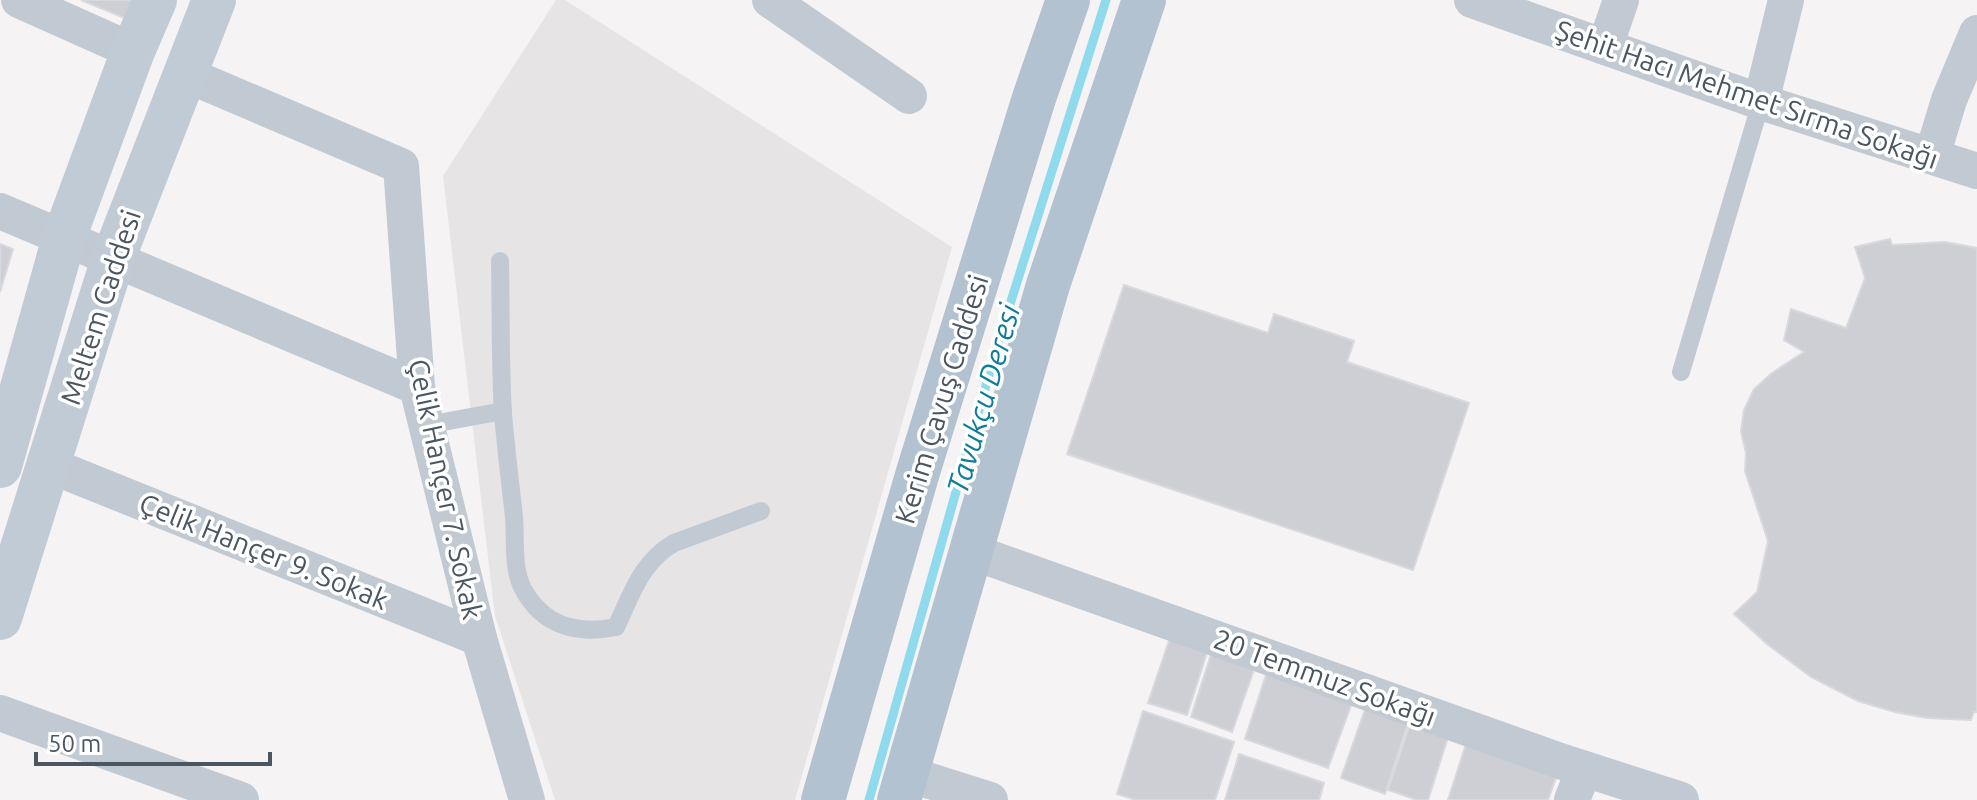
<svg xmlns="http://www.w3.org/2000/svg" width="1977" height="800" viewBox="0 0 1977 800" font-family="Ubuntu,sans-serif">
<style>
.education{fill:#e6e4e5}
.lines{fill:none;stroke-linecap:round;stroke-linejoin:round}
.stream{stroke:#90daee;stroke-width:9}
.building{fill:#cdcfd5;stroke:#d7d9de;stroke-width:2}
.lane{stroke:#c1cad2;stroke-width:18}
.street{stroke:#c1cad2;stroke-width:36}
.secondary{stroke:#c1cbd6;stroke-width:44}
.primary{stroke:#b3c2d1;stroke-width:44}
.labels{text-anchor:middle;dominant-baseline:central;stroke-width:7;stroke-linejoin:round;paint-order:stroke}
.street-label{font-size:28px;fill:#4a5661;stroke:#fff}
.water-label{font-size:30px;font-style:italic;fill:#0c7c9b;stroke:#fff}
</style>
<rect width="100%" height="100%" fill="#f5f3f3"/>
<path class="education" d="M 556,0 L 565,0 L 952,247 L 795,800 L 555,800 L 495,616 L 443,176 Z"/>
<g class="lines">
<path class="stream" d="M 869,800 L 1000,336 L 1106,0"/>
</g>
<g class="building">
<path d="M 81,0 L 143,0 L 134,22 Z"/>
<path d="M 1890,239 L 1892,245 L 1945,242 L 1977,248 L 1977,712 L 1974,712 L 1971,720 L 1927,718 L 1895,712 L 1858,701 L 1811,677 L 1767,644 L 1734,614 L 1757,592 L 1768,541 L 1745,471 L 1746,453 L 1741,431 L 1744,410 L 1754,389 L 1772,373 L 1804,352 L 1784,340 L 1791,309 L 1846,328 L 1865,278 L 1855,247 Z"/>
<path d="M 0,244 L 13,249 L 0,292 Z"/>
<path d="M 1124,285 L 1268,333 L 1274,314 L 1354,341 L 1347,362 L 1469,403 L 1413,570 L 1067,454 Z"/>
<path d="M 1172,632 L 1209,646 L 1187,715 L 1148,703 Z"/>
<path d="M 1214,645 L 1257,661 L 1232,732 L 1191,717 Z"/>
<path d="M 1268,669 L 1353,700 L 1328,768 L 1245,739 Z"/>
<path d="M 1368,701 L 1410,717 L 1385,794 L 1341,778 Z"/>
<path d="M 1143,711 L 1234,742 L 1215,800 L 1136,800 L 1117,794 Z"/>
<path d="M 1411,721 L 1449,734 L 1428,800 L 1417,800 L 1388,790 Z"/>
<path d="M 1469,735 L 1559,769 L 1548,800 L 1448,800 Z"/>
<path d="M 1239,754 L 1324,783 L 1319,800 L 1225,800 Z"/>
</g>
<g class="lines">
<g class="lane">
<path d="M 500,261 C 501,312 500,363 503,414 C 506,448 510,482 514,517 C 516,540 512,568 523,589 C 543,626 577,635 616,627 C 632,594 641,562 674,543 L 761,511"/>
<path d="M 1681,372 L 1761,102"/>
<path d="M 427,425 L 503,411"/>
</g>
<g class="street">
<path d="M 19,0 L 133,51"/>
<path d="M 770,0 L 909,96"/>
<path d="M 1472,0 L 1761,102 L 1977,171"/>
<path d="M 1605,47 L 1621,0"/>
<path d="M 185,74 L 401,166 L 417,387 L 479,638 L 527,800"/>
<path d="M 1761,102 L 1786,0"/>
<path d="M 1932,156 L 1949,100 L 1977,33"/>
<path d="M 0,211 L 417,387"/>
<path d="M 49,465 L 479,638"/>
<path d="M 970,551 L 1560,761 L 1681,800"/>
<path d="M 0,713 L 241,800"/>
<path d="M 908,774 L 990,800"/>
<path d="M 1572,800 L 1584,769"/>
</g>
<g class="secondary">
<path d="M 0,466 L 64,238 L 133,51 L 155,0"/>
<path d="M 0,618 L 113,259 L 214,0"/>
</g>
<g class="primary">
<path d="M 823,800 L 918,472 L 1034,98 L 1068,0"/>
<path d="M 899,800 L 1048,285 L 1144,0"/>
</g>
</g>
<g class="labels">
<g class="street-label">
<text transform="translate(1747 94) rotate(19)">Şehit Hacı Mehmet Sırma Sokağı</text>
<text transform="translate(100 307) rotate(-72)">Meltem Caddesi</text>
<text transform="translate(941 399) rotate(-73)">Kerim Çavuş Caddesi</text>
<text transform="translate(446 489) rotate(78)">Çelik Hançer 7. Sokak</text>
<text transform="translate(264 551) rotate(22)">Çelik Hançer 9. Sokak</text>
<text transform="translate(1325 677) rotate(20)">20 Temmuz Sokağı</text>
</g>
<g class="water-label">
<text transform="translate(983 399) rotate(-74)">Tavukçu Deresi</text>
</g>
</g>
<path d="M36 752v12h234v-12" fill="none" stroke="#4a5661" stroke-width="4"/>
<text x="48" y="752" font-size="24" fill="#4a5661" stroke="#ffffff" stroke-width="6" paint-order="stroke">50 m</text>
</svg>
